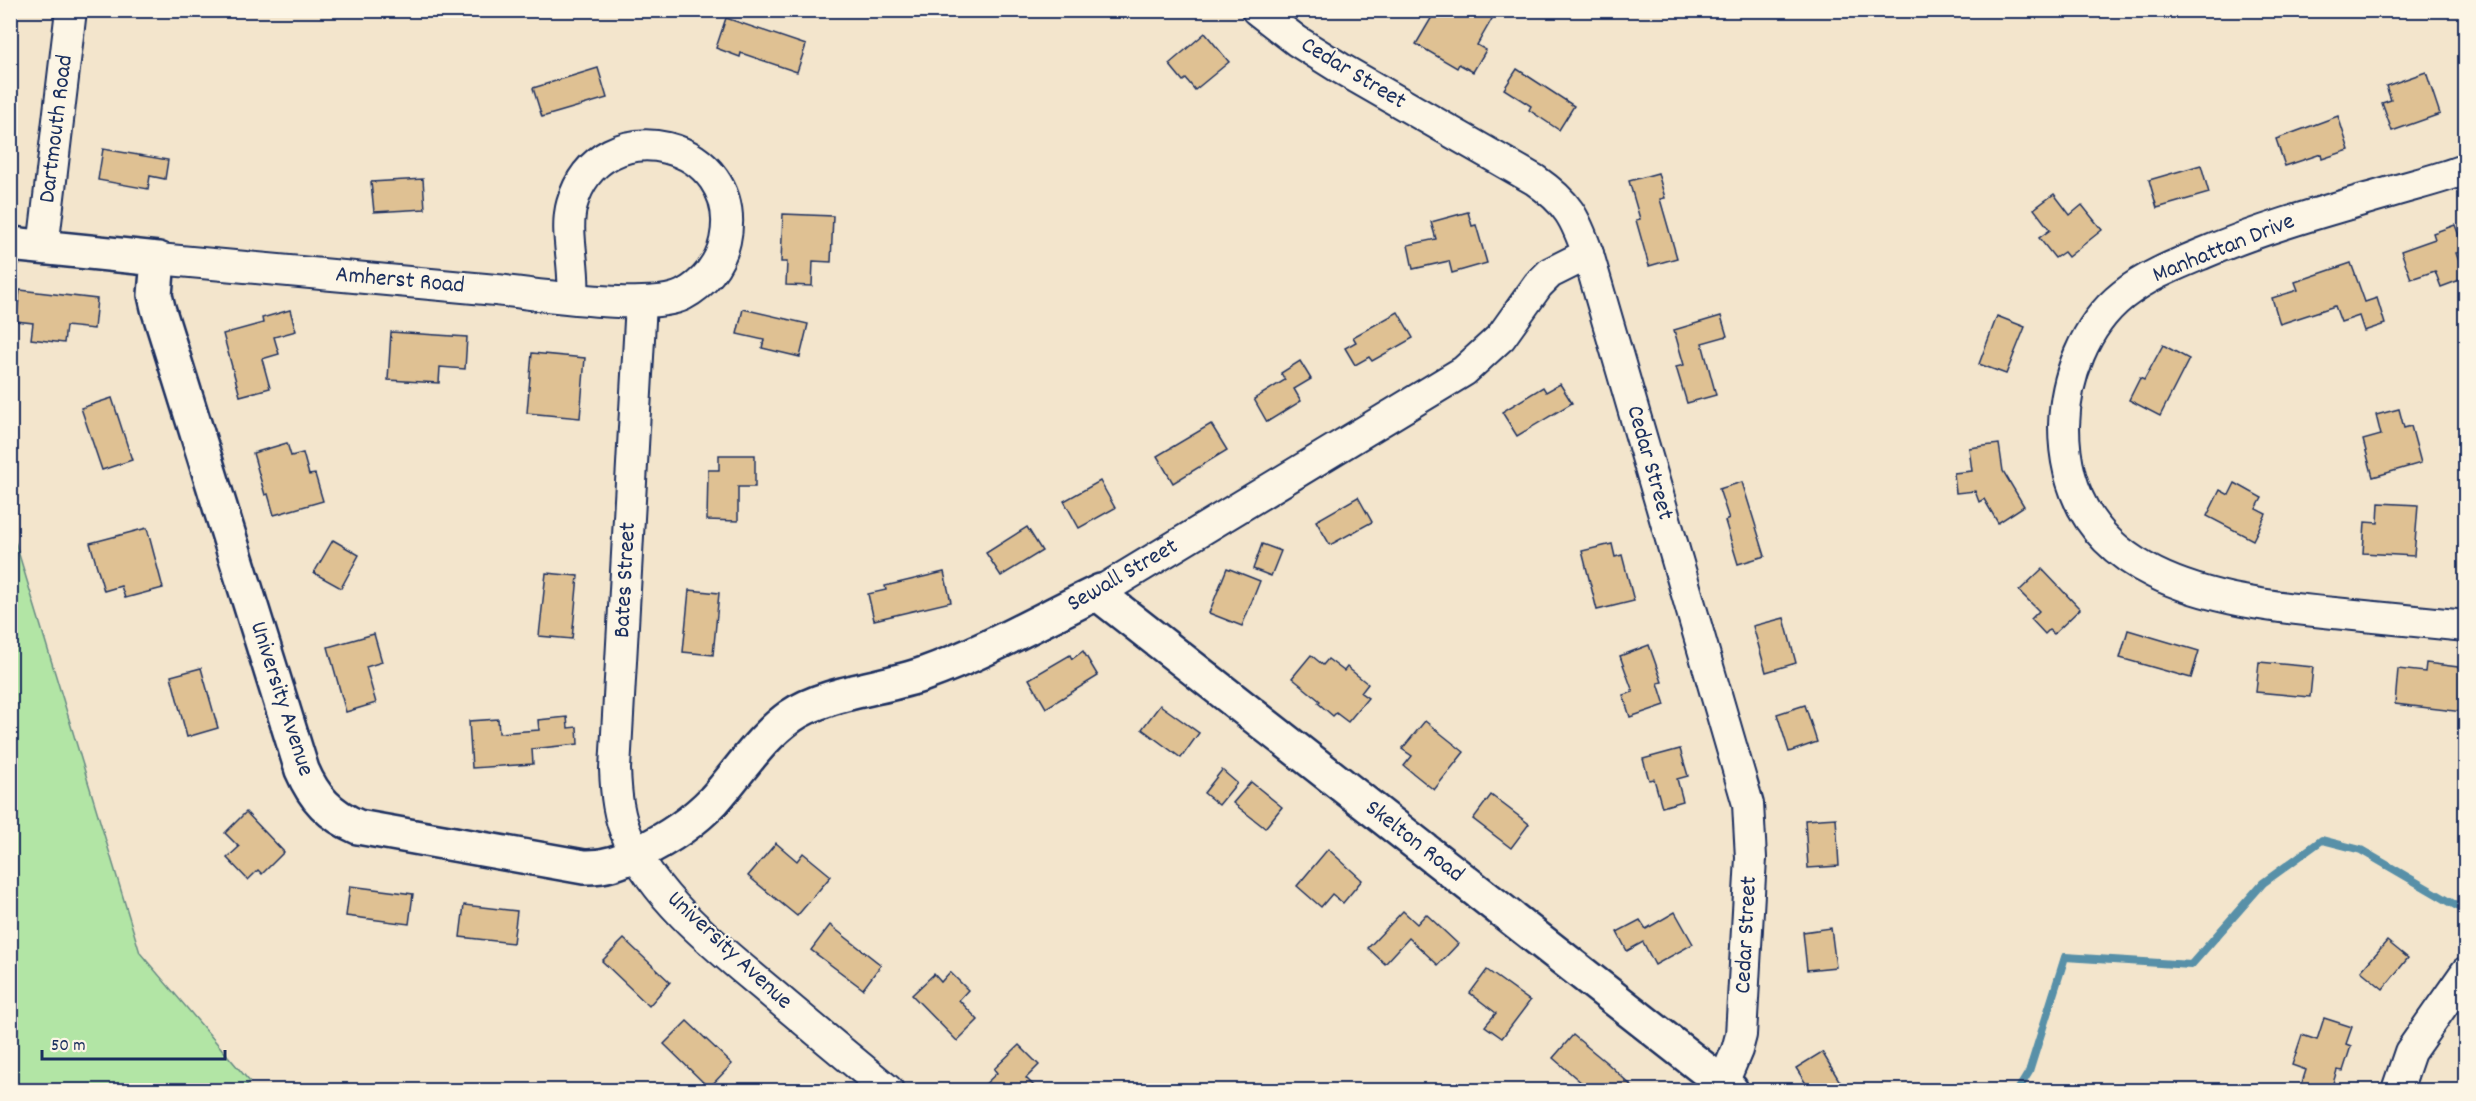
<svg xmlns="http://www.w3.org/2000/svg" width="2476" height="1101" viewBox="0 0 2476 1101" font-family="Dekko,sans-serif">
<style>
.green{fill:#b2e5a5;stroke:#668a82;stroke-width:1.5}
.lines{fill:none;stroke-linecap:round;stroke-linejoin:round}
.stream{stroke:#5890a8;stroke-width:8}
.building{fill:#dfc193;stroke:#1b2f5e;stroke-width:1.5}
.minor-casing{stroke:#1b2f5e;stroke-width:34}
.tertiary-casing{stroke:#1b2f5e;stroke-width:38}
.minor{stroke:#fcf5e5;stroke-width:30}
.tertiary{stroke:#fcf5e5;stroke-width:33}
.labels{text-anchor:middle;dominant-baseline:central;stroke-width:4.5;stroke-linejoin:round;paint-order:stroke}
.street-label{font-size:24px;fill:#1b2f5e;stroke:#fcf5e5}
</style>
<rect width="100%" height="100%" fill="#f3e5cc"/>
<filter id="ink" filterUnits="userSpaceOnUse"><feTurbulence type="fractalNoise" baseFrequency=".0167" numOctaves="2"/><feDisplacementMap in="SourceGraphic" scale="12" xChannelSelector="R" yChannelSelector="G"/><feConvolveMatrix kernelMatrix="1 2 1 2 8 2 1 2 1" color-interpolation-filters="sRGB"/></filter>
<g filter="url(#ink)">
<path class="green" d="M 11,528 L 140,953 L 250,1082 L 240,1090 L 11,1090 Z"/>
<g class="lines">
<path class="stream" d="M 2018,1090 L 2029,1072 L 2065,957 L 2191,965 L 2263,883 L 2322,840 L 2361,850 L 2457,906"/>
</g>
<g class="building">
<path d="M 1436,10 L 1497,10 L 1477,45 L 1486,50 L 1473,72 L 1459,64 L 1457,68 L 1416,44 Z"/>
<path d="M 726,18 L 806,45 L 797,72 L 741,53 L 740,57 L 716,48 Z"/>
<path d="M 1205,33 L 1229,62 L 1195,90 L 1186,79 L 1183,81 L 1169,64 Z"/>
<path d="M 598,68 L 607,98 L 542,117 L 533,88 Z"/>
<path d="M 1517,69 L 1574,106 L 1559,130 L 1529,110 L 1531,106 L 1504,89 Z"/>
<path d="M 2426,72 L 2440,114 L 2392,131 L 2382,103 L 2391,100 L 2386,86 Z"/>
<path d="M 2338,116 L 2349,150 L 2322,159 L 2321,154 L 2285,166 L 2276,139 Z"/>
<path d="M 103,149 L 168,160 L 165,179 L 150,176 L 148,189 L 98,180 Z"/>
<path d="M 2201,165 L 2209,193 L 2157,208 L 2149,180 Z"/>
<path d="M 1658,173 L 1665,198 L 1660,199 L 1677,258 L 1649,266 L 1636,220 L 1640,219 L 1629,181 Z"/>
<path d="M 423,179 L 425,209 L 374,212 L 371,182 Z"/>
<path d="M 2054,194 L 2070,215 L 2082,205 L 2102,230 L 2068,257 L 2064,252 L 2055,258 L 2039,238 L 2050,230 L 2034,209 Z"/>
<path d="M 1468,212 L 1472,226 L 1476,225 L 1487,263 L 1452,273 L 1449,261 L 1413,269 L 1408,245 L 1436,239 L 1431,222 Z"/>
<path d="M 783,214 L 833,216 L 831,262 L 813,261 L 812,286 L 786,285 L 787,262 L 781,262 Z"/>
<path d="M 2455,225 L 2465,251 L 2456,253 L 2465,278 L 2441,287 L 2435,271 L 2411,279 L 2401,251 L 2435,239 L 2433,233 Z"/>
<path d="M 2351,263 L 2365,302 L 2377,298 L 2385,324 L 2364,331 L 2359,316 L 2341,322 L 2335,306 L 2280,324 L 2272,298 L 2298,290 L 2295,282 Z"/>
<path d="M 20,290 L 97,299 L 94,329 L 66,326 L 64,343 L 31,339 L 33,323 L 16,321 Z"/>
<path d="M 743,309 L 808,324 L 800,357 L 762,348 L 764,340 L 737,334 Z"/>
<path d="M 290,310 L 296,331 L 274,337 L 279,354 L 262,359 L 270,388 L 240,396 L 223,334 L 263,323 L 262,318 Z"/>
<path d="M 1398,312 L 1413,338 L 1372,361 L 1369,357 L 1355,365 L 1345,348 L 1356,342 L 1353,337 Z"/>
<path d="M 1721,316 L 1727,336 L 1702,343 L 1716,395 L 1687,403 L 1676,367 L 1684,365 L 1674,330 Z"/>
<path d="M 1997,316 L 2025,327 L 2006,374 L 1979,364 Z"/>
<path d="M 391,332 L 467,337 L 465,369 L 440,367 L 439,383 L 388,380 Z"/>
<path d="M 2163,345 L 2189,359 L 2160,416 L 2129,400 L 2140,378 L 2144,380 Z"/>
<path d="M 532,353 L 585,358 L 580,418 L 527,413 Z"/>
<path d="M 1300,361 L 1311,379 L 1294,389 L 1301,401 L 1267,422 L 1254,399 L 1285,380 L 1281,373 Z"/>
<path d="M 1560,384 L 1572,403 L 1517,436 L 1502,412 L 1543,387 L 1546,392 Z"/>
<path d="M 112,398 L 132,460 L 102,470 L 81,408 Z"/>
<path d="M 2399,409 L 2404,428 L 2411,426 L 2421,463 L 2373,477 L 2363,440 L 2381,435 L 2376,415 Z"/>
<path d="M 1211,424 L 1227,450 L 1173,483 L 1157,456 Z"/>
<path d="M 287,443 L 291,456 L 303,453 L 309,475 L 315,474 L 323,501 L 274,515 L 268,494 L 265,495 L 253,453 Z"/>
<path d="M 1999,444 L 2003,471 L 2024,506 L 1998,523 L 1984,499 L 1979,502 L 1975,491 L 1956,493 L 1954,473 L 1972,471 L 1969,448 Z"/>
<path d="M 719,455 L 755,455 L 755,487 L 738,487 L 738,521 L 707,520 L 708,470 L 719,470 Z"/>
<path d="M 1100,481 L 1115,508 L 1079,528 L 1064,501 Z"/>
<path d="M 1742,482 L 1765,556 L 1738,564 L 1725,521 L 1729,519 L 1719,489 Z"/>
<path d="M 2235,483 L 2262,498 L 2256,509 L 2266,514 L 2253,540 L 2207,516 L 2220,490 L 2229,495 Z"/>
<path d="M 1358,497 L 1372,522 L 1330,545 L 1316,521 Z"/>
<path d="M 2379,503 L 2418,505 L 2414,556 L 2363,553 L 2365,522 L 2378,523 Z"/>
<path d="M 1027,527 L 1042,551 L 1001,576 L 986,553 Z"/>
<path d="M 147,528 L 163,588 L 125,598 L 121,586 L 104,591 L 90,543 Z"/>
<path d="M 333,540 L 359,555 L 341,588 L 314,573 Z"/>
<path d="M 1262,544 L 1281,551 L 1271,576 L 1253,569 Z"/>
<path d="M 1612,544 L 1615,557 L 1622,555 L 1634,601 L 1597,610 L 1582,551 Z"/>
<path d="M 1227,568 L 1260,581 L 1242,626 L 1209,613 Z"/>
<path d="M 2042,569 L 2080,609 L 2054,634 L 2049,630 L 2045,634 L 2031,619 L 2039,611 L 2019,591 Z"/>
<path d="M 944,572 L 951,602 L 874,620 L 868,594 L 886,590 L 885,586 Z"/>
<path d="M 546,573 L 578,576 L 572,639 L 539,636 Z"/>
<path d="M 689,590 L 719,593 L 713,655 L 683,652 Z"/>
<path d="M 1784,618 L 1796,663 L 1766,672 L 1753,626 Z"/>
<path d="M 2128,630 L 2199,651 L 2191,678 L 2120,658 Z"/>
<path d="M 374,634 L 382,662 L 366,667 L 376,703 L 346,712 L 328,647 Z"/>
<path d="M 1649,645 L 1662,682 L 1658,683 L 1665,705 L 1630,717 L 1623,695 L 1633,692 L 1620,656 Z"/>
<path d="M 1083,651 L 1098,676 L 1046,708 L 1029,679 L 1070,655 L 1072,659 Z"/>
<path d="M 1311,655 L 1323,665 L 1328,659 L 1344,671 L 1347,667 L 1368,684 L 1361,693 L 1368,698 L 1348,722 L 1336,713 L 1333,716 L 1318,703 L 1320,701 L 1292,678 Z"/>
<path d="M 2259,662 L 2313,667 L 2310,697 L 2256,692 Z"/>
<path d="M 2426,663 L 2466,668 L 2463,712 L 2395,704 L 2398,669 L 2425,672 Z"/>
<path d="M 201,668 L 218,728 L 187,737 L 171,676 Z"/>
<path d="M 1160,705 L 1199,733 L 1181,758 L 1142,729 Z"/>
<path d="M 1805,705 L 1817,742 L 1789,752 L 1777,714 Z"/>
<path d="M 567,717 L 568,728 L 577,727 L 578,744 L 532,749 L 533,764 L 472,768 L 469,721 L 498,719 L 499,733 L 539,730 L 538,720 Z"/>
<path d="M 1425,721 L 1464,752 L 1434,790 L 1404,766 L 1412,756 L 1402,749 Z"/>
<path d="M 1680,749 L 1688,776 L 1677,779 L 1683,801 L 1662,807 L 1654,779 L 1649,780 L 1643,759 Z"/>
<path d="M 1222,770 L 1237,783 L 1219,805 L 1204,793 Z"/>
<path d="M 1251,782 L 1282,807 L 1265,828 L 1233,803 Z"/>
<path d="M 1491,795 L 1529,824 L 1511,848 L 1473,819 Z"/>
<path d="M 246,812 L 284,852 L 262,874 L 258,870 L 248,880 L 227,858 L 239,847 L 225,833 Z"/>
<path d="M 1836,818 L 1839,866 L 1808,868 L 1805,820 Z"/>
<path d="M 776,843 L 797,861 L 803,853 L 831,876 L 797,916 L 748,876 Z"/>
<path d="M 1328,849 L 1362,880 L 1343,903 L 1332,894 L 1321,907 L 1297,886 Z"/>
<path d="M 350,886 L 413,894 L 409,924 L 346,916 Z"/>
<path d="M 464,905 L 517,911 L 513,943 L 460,937 Z"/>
<path d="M 1403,911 L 1417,924 L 1426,914 L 1458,944 L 1438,965 L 1409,938 L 1385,964 L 1368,948 Z"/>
<path d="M 1675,912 L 1693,944 L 1655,965 L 1643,942 L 1627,951 L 1617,932 L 1640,920 L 1646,929 Z"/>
<path d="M 830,925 L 881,965 L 863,989 L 811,950 Z"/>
<path d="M 1831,928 L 1836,967 L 1807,970 L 1803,932 Z"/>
<path d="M 624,939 L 670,982 L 649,1006 L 602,961 Z"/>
<path d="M 2387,941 L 2408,958 L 2383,989 L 2361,971 Z"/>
<path d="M 1487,970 L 1530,1001 L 1502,1038 L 1485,1026 L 1496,1013 L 1470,993 Z"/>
<path d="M 950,972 L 968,990 L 959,1000 L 978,1020 L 957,1041 L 912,995 L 934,974 L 941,982 Z"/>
<path d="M 2324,1018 L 2352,1027 L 2346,1044 L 2351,1046 L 2343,1071 L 2337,1070 L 2331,1090 L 2316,1090 L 2301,1086 L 2306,1070 L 2292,1065 L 2302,1035 L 2317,1040 Z"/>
<path d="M 687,1021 L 732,1064 L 709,1088 L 664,1044 Z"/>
<path d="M 1573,1035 L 1607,1063 L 1636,1090 L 1590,1090 L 1553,1058 Z"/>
<path d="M 1019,1045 L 1039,1065 L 1026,1078 L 1038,1090 L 979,1090 L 997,1073 L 994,1069 Z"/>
<path d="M 1822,1052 L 1845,1090 L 1810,1090 L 1796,1068 Z"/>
</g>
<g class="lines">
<defs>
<g id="minor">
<path d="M 1257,10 L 1297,41 L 1340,68 L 1535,180 C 1568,203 1575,217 1588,254 L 1748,804 L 1751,858 L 1741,1035 L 1737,1050 L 1723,1083"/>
<path d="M 2466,169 C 2440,179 2413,185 2387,193 C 2325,211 2263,228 2204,253 C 2175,265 2147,276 2123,295 C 2084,326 2065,379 2064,426 C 2064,580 2215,602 2334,613 C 2378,617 2422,622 2466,626"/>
<path d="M 43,248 L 71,10"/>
<path d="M 158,259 C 271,269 383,280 496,290 C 538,294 649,312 683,295 C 704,284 720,264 725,241 C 746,141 600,105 572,204 C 564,232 576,266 573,297"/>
<path d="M 641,303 L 615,769 C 616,794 618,817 629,840 C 658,902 717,947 768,990 C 808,1024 848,1057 888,1090"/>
<path d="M 1101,591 L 1464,371 L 1501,337 L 1538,285 L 1550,273 L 1588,254"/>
<path d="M 2397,1090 L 2410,1052 L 2466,972"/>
</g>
<g id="tertiary">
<path d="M 10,244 L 158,259 L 155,295 L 158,308 L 302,770 C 314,798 330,815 358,827 L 584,867 C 605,868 622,861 640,852 C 667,839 693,822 714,800 C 739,772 760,738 791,716 C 823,693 885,688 924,674 C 986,652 1042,619 1101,591"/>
<path d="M 1097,593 L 1731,1090"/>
</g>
</defs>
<use href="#minor" class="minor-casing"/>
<use href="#tertiary" class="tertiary-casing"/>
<use href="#minor" class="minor"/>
<use href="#tertiary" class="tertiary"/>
</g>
</g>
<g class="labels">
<g class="street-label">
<text transform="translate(1353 74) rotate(31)">Cedar Street</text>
<text transform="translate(57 129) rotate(-83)">Dartmouth Road</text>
<text transform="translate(2224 249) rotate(-22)">Manhattan Drive</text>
<text transform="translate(400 281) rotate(5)">Amherst Road</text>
<text transform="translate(1649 463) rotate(74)">Cedar Street</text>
<text transform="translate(1123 576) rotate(-30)">Sewall Street</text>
<text transform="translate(626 580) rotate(-87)">Bates Street</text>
<text transform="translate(281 699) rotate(72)">University Avenue</text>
<text transform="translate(1414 842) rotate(38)">Skelton Road</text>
<text transform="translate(1747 935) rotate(-87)">Cedar Street</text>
<text transform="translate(729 951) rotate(43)">University Avenue</text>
</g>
</g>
<rect width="2476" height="1101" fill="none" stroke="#fcf5e5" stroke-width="36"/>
<rect x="18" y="18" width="2440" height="1065" fill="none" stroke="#1b2f5e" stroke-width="2" filter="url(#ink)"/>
<path d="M42 1050v9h183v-9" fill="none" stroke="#1b2f5e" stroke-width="3"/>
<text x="51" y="1050" font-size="18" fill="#1b2f5e" stroke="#fcf5e5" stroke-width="4.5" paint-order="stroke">50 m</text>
</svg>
